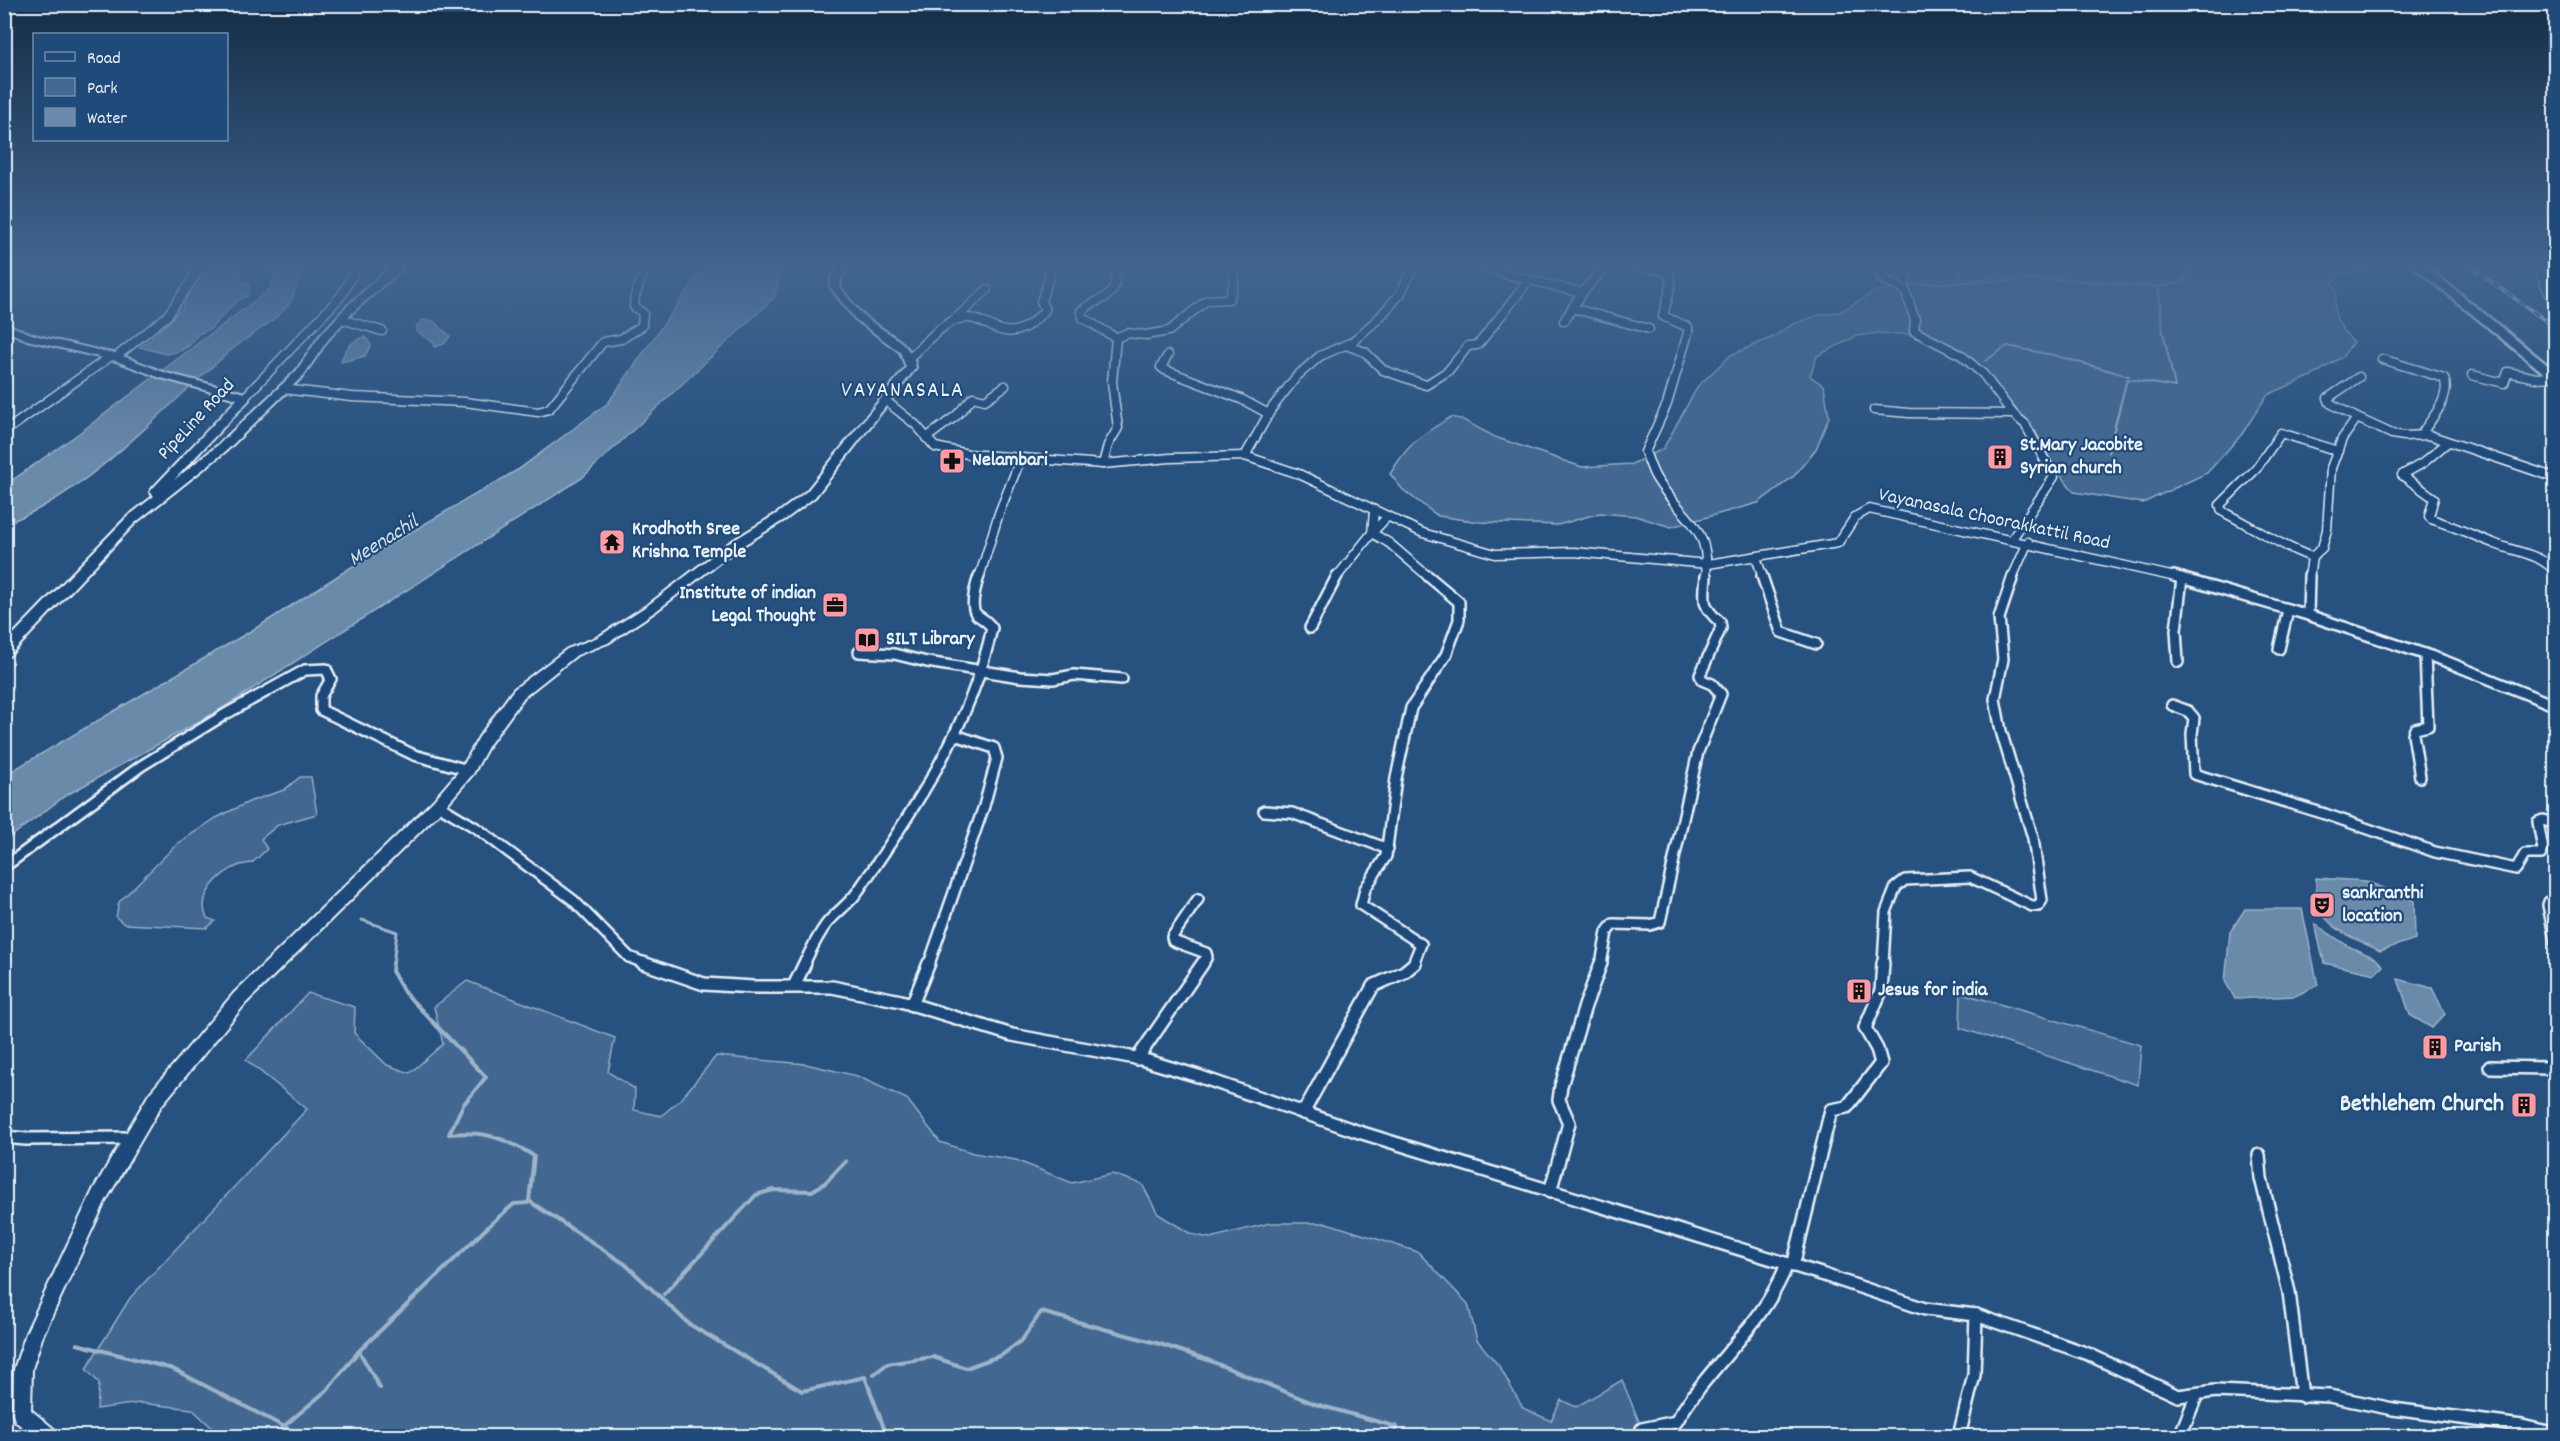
<svg xmlns="http://www.w3.org/2000/svg" width="2560" height="1441" viewBox="0 0 2560 1441" font-family="Dekko,sans-serif">
<style>
.green{fill:#436891;stroke:#96acc4;stroke-width:1.5}
.water{fill:#6b8aaa;stroke:#9db3c9;stroke-width:1.5}
.lines{fill:none;stroke-linecap:round;stroke-linejoin:round}
.stream-far2{stroke:#9db3c9;stroke-width:2}
.stream-far1{stroke:#9db3c9;stroke-width:3}
.stream{stroke:#9db3c9;stroke-width:4}
.street-far2-casing{stroke:#e8f1f8;stroke-width:11}
.street-far1-casing{stroke:#e8f1f8;stroke-width:14}
.street-casing{stroke:#e8f1f8;stroke-width:16}
.secondary-casing{stroke:#e8f1f8;stroke-width:4}
.primary-casing{stroke:#e8f1f8;stroke-width:5}
.street-far2{stroke:#1f4a7a;stroke-width:8}
.street-far1{stroke:#1f4a7a;stroke-width:9}
.street{stroke:#1f4a7a;stroke-width:11}
.secondary{fill:#1f4a7a;fill-rule:evenodd}
.primary{fill:#1f4a7a;fill-rule:evenodd}
.rail-casing{stroke:#e8f1f8;stroke-width:4}
.rail{stroke:#1f4a7a;stroke-width:2;stroke-dasharray:8;stroke-linecap:butt}
.labels{text-anchor:middle;dominant-baseline:central;stroke-width:4.5;stroke-linejoin:round;paint-order:stroke}
.street-label{font-size:20px;fill:#e8f1f8;stroke:#1f4a7a}
.poi-label{font-size:20px;font-weight:bold;fill:#e8f1f8;stroke:#1f4a7a;text-anchor:start}
.water-label{font-size:21px;font-style:italic;fill:#d5e2ec;stroke:#1f4a7a}
.quarter-label{font-size:22px;letter-spacing:1.5px;fill:#e8f1f8;stroke:#1f4a7a}
.near-poi-label{font-size:24px;font-weight:bold;fill:#e8f1f8;stroke:#1f4a7a;text-anchor:end}
</style>
<rect width="100%" height="100%" fill="#27517f"/>
<filter id="ink" filterUnits="userSpaceOnUse"><feTurbulence type="fractalNoise" baseFrequency=".0167" numOctaves="2"/><feDisplacementMap in="SourceGraphic" scale="12" xChannelSelector="R" yChannelSelector="G"/><feConvolveMatrix kernelMatrix="1 2 1 2 8 2 1 2 1" color-interpolation-filters="sRGB"/></filter>
<g filter="url(#ink)">
<g class="green">
<path d="M 1910,264 L 1962,264 L 1961,276 L 1973,280 L 1995,277 L 1991,264 L 2331,264 L 2340,267 L 2343,264 L 2365,264 L 2369,271 L 2343,274 L 2332,283 L 2337,291 C 2331,316 2337,323 2353,342 L 2343,356 L 2314,375 L 2267,395 L 2242,434 L 2207,473 L 2143,503 L 2074,492 L 2052,463 L 2035,431 L 1972,358 L 1935,336 L 1878,333 L 1857,336 L 1817,356 L 1810,376 L 1824,386 L 1829,417 L 1816,449 L 1794,476 L 1758,503 L 1671,527 L 1635,516 L 1600,513 L 1558,525 L 1479,522 L 1438,516 L 1403,490 L 1390,474 C 1409,442 1420,436 1451,417 L 1463,420 L 1495,437 L 1582,467 L 1632,464 L 1663,449 L 1698,386 L 1731,355 L 1773,337 L 1793,324 L 1822,314 L 1840,312 L 1876,291 L 1910,288 Z"/>
<path d="M 300,777 L 311,777 L 317,814 L 278,825 L 261,839 L 267,849 C 263,853 258,858 253,862 C 249,864 244,864 240,865 C 219,873 196,896 207,918 L 215,921 L 207,928 L 124,924 L 116,917 L 119,902 L 177,844 L 216,818 L 251,801 L 284,790 Z"/>
<path d="M 467,981 L 615,1038 L 608,1072 L 635,1089 L 634,1110 L 661,1116 L 681,1099 L 716,1056 L 806,1064 L 857,1076 L 907,1099 L 940,1142 L 973,1153 L 1016,1160 L 1072,1183 L 1112,1174 L 1142,1184 L 1158,1214 L 1191,1234 L 1210,1238 L 1270,1223 L 1327,1223 L 1418,1252 L 1468,1304 L 1477,1340 L 1499,1366 L 1523,1408 L 1551,1421 L 1561,1400 L 1576,1407 L 1622,1380 L 1645,1436 L 221,1436 L 192,1409 L 140,1403 L 97,1409 L 99,1383 L 86,1369 L 130,1298 L 307,1109 L 246,1060 L 308,993 L 355,1007 L 354,1033 L 387,1065 L 410,1073 L 443,1044 L 434,1007 Z"/>
<path d="M 1961,993 L 2141,1045 L 2138,1085 L 1960,1028 Z"/>
</g>
<g class="water">
<path d="M 214,264 L 239,264 L 241,274 L 238,281 L 248,283 L 250,290 L 247,296 L 237,301 L 210,329 L 198,334 L 189,346 L 180,351 L 166,354 L 140,347 L 150,340 L 182,309 L 188,292 Z"/>
<path d="M 265,264 L 304,264 C 297,277 298,293 288,305 C 274,323 251,334 234,348 C 170,401 115,466 42,507 C 30,514 17,519 5,524 L 5,495 L 9,491 L 4,486 L 82,431 L 269,290 L 275,276 Z"/>
<path d="M 706,264 L 783,264 L 774,298 L 582,478 L 218,711 L 65,796 L 5,841 L 5,775 L 261,625 L 361,561 L 519,469 L 608,403 Z"/>
<path d="M 422,320 L 433,321 L 450,336 L 444,344 L 434,347 L 434,343 L 416,331 L 417,325 Z"/>
<path d="M 365,337 L 371,345 L 365,356 L 341,362 C 344,350 353,339 365,337 Z"/>
<path d="M 2316,878 L 2366,881 L 2414,901 L 2415,939 L 2380,951 C 2344,933 2313,926 2316,878 Z"/>
<path d="M 2245,909 L 2302,909 L 2318,985 L 2295,996 L 2235,999 L 2225,981 L 2230,932 Z"/>
<path d="M 2315,924 L 2348,946 L 2375,958 L 2383,966 L 2375,974 L 2324,963 Z"/>
<path d="M 2398,979 L 2432,988 L 2445,1014 L 2432,1028 L 2410,1015 Z"/>
</g>
<g class="lines">
<g class="stream-far2">
<path d="M 1910,284 L 2063,279 L 2155,287"/>
<path d="M 1985,361 L 2007,346 L 2053,355 L 2129,376"/>
<path d="M 2108,453 L 2127,379 L 2175,387 L 2163,332 L 2158,287 L 2180,283 L 2196,264"/>
</g>
<path class="stream-far1" d="M 362,920 L 397,932 L 393,964"/>
<g class="stream">
<path d="M 393,963 L 392,971 L 404,992 L 486,1077 L 463,1105 L 449,1134 C 485,1131 503,1137 534,1156 L 529,1201 L 625,1264 L 689,1324 L 802,1391 L 865,1377 L 887,1436"/>
<path d="M 664,1294 L 756,1195 L 773,1190 L 812,1191 L 825,1183 L 846,1161"/>
<path d="M 77,1344 L 173,1369 L 302,1436"/>
<path d="M 874,1374 L 887,1364 L 933,1357 L 966,1368 L 1002,1355 L 1022,1340 L 1041,1312 L 1160,1344 L 1208,1360 L 1315,1404 L 1397,1427 L 1394,1436"/>
<path d="M 380,1388 L 359,1351 L 493,1222 L 514,1204 L 528,1203"/>
<path d="M 283,1427 L 327,1390 L 359,1351"/>
</g>
<defs>
<g id="street-far2">
<path d="M 1466,264 L 1582,293"/>
<path d="M 1627,264 L 1670,272"/>
<path d="M 1666,264 L 1671,285 L 1663,316 L 1688,327 L 1688,333 L 1667,404 L 1645,452 C 1649,460 1651,470 1656,478 C 1680,518 1711,523 1706,578"/>
<path d="M 1880,264 L 1881,278 L 1905,290 L 1915,320 L 1914,331 L 1961,355 L 1983,374 L 2013,414 L 2025,424 L 2054,477 L 2012,539"/>
<path d="M 2537,264 L 2556,310"/>
<path d="M 2539,268 L 2556,275"/>
<path d="M 1572,308 L 1649,329"/>
<path d="M 341,319 L 382,331"/>
<path d="M 954,320 L 987,290"/>
<path d="M 1564,321 L 1582,293 L 1608,264"/>
<path d="M 1116,338 L 1127,333 L 1146,335 L 1169,331 L 1207,300 L 1229,299 L 1234,282 L 1233,264"/>
<path d="M 1346,345 L 1365,352 L 1383,370 L 1426,385 L 1448,371 L 1468,346 L 1477,345 L 1481,341 L 1529,280"/>
<path d="M 1168,355 L 1161,367 L 1165,370 L 1241,399 L 1267,413"/>
<path d="M 116,357 L 167,316 L 195,276 L 196,272 L 193,271"/>
<path d="M 910,357 C 921,347 940,326 953,321 C 989,305 1000,360 1045,310 L 1041,301 L 1050,275 L 1047,264"/>
<path d="M 2382,359 L 2444,378 C 2452,397 2432,418 2422,433"/>
<path d="M 2472,375 L 2504,383 L 2508,372 L 2536,378 L 2553,377"/>
<path d="M 283,389 L 352,397 L 465,402 L 538,412 L 549,409 L 603,342 L 621,339 L 642,326 L 643,313 L 634,307 L 635,296 L 647,264"/>
<path d="M 245,397 L 342,295 L 358,264"/>
<path d="M 886,401 L 916,425 L 935,447 L 968,454 L 1103,464 L 1170,458 L 1245,456 L 1299,474 L 1423,533 L 1495,554 L 1574,552 L 1708,564 L 1838,543 L 1855,517 L 1869,509 L 2180,578"/>
<path d="M 1874,410 L 1909,413 L 2013,414"/>
<path d="M 2357,418 L 2330,403 L 2328,398 L 2359,377"/>
<path d="M 4,432 L 111,356"/>
<path d="M 926,438 L 956,416 L 973,397 L 985,400 L 1005,386"/>
<path d="M 2448,442 L 2423,463 L 2402,475 L 2434,498 L 2429,516 L 2431,519 C 2453,526 2472,535 2493,543 C 2516,553 2540,552 2556,573"/>
<path d="M 1245,456 L 1272,408 L 1297,376 L 1320,356 L 1352,342 L 1378,319 L 1401,293 L 1414,264"/>
<path d="M 1103,464 L 1108,445 L 1118,428 L 1112,382 L 1116,338 L 1083,318 L 1081,311 C 1102,294 1120,302 1115,264"/>
<path d="M 1387,517 L 1372,533 L 1389,543 L 1430,578"/>
<path d="M 1756,557 L 1763,578"/>
<path d="M 2312,557 C 2284,548 2255,528 2227,514 L 2222,511 L 2220,505 L 2256,469 L 2281,433 L 2338,451"/>
<path d="M 979,578 L 999,513 L 1021,458"/>
<path d="M 1336,578 L 1372,533 L 1374,511"/>
<path d="M 2012,578 L 2028,542"/>
<path d="M 2309,578 L 2312,557 L 2322,548 L 2327,530 L 2331,468 L 2342,439 L 2357,418 L 2392,434 L 2404,436 L 2429,435 L 2556,478"/>
</g>
<g id="street-far1">
<path d="M 1762,576 L 1781,632 L 1816,644"/>
<path d="M 2174,576 L 2308,615 L 2445,661 L 2556,706"/>
<path d="M 2308,615 L 2309,576"/>
<path d="M 1310,628 L 1337,576"/>
<path d="M 2279,649 L 2288,610"/>
<path d="M 859,652 L 894,654 L 927,662 L 1020,677 L 1053,679 L 1074,675 L 1122,679"/>
<path d="M 2178,662 L 2176,630 L 2182,578"/>
<path d="M 2172,705 L 2188,711 L 2194,718 L 2192,734 L 2194,774 L 2325,814 L 2435,852 L 2516,869 L 2525,854 L 2541,854 L 2543,849 L 2538,822 L 2543,820 L 2556,824"/>
<path d="M 2420,777 L 2413,734 L 2415,729 L 2428,726 L 2425,655"/>
<path d="M 438,805 L 478,829 L 573,900 L 629,957 L 647,964"/>
<path d="M 1264,811 L 1292,813 L 1388,849"/>
<path d="M 4,867 L 141,766 L 224,715 L 305,670 L 326,669 L 331,679 L 321,696 L 321,710 L 414,755 L 468,770"/>
<path d="M 1198,899 L 1172,937 L 1173,941 L 1206,953 L 1207,957 L 1202,964"/>
<path d="M 2556,901 L 2549,902 L 2548,905 L 2556,945"/>
<path d="M 804,964 C 811,950 819,932 829,921 C 839,910 850,903 858,891 C 914,810 971,726 992,628 C 987,621 984,620 977,615 C 969,608 976,585 979,576"/>
<path d="M 929,964 L 984,806 L 997,758 L 994,748 L 955,735"/>
<path d="M 1413,964 L 1421,944 L 1361,905 L 1365,889 L 1386,856 L 1396,778 L 1411,708 L 1446,655 L 1459,620 L 1459,602 L 1428,576"/>
<path d="M 1601,964 L 1607,932 L 1613,924 L 1650,925 L 1660,922 L 1698,752 L 1721,694 L 1712,684 L 1702,680 L 1700,675 L 1721,628 L 1720,622 C 1701,606 1704,600 1706,576"/>
<path d="M 1883,964 L 1886,912 L 1896,887 L 1905,880 L 1970,877 L 2032,906 L 2038,906 L 2042,900 L 2033,838 L 2001,731 L 1995,699 L 2003,659 L 1999,618 L 2013,576"/>
</g>
<g id="street">
<path d="M 643,963 L 704,984 L 753,987 L 832,987 L 901,1001 L 1012,1035 L 1141,1059 L 1198,1076 L 1359,1132 L 1821,1274 L 1925,1309 L 1976,1315 L 2088,1354 L 2178,1396 L 2216,1391 L 2329,1396 L 2393,1409 L 2522,1426 L 2556,1434"/>
<path d="M 794,986 L 805,963"/>
<path d="M 912,1005 L 929,963"/>
<path d="M 1137,1059 L 1203,963"/>
<path d="M 2490,1067 L 2556,1068"/>
<path d="M 1303,1113 L 1373,986 L 1404,972 L 1415,963"/>
<path d="M 4,1137 L 26,1139 L 133,1138"/>
<path d="M 2259,1155 L 2261,1178 L 2289,1292 L 2302,1396"/>
<path d="M 1550,1192 L 1569,1123 L 1559,1100 L 1561,1086 L 1585,1006 L 1601,963"/>
<path d="M 1793,1266 L 1831,1110 L 1847,1107 L 1881,1063 L 1877,1049 L 1865,1028 L 1881,991 L 1883,963"/>
<path d="M 1642,1429 L 1676,1422 C 1708,1366 1764,1325 1787,1264"/>
<path d="M 1959,1436 L 1974,1375 L 1976,1315"/>
<path d="M 2180,1436 L 2197,1394"/>
</g>
<g id="secondary">
<path d="M 393,264 L 403,264 L 401,270 L 353,312 L 327,341 L 304,375 L 226,451 L 135,523 L 9,656 L 4,658 L 4,644 L 127,517 L 154,496 L 150,492 L 152,489 L 237,399 L 158,377 L 116,361 L 27,340 L 4,330 L 4,323 L 34,335 L 123,356 L 166,373 L 249,394 L 249,400 L 174,480 L 218,445 L 296,371 L 319,337 L 345,308 Z"/>
<path d="M 841,264 L 851,264 L 842,276 L 840,287 C 848,297 855,308 864,316 C 884,333 910,339 916,367 L 915,369 L 815,497 L 786,519 L 737,549 L 656,611 L 608,643 L 577,655 L 524,697 L 489,745 L 473,774 L 443,809 L 246,1003 L 161,1106 L 105,1202 L 43,1335 L 32,1369 L 31,1410 L 54,1429 L 56,1436 L 33,1436 L 15,1421 L 13,1414 L 14,1369 L 26,1333 L 93,1190 L 149,1094 L 234,993 L 433,801 L 463,766 L 479,737 L 514,689 L 567,649 L 598,637 L 648,605 L 729,543 L 778,513 L 807,491 L 906,367 L 900,352 L 855,319 L 830,287 L 832,276 Z"/>
</g>
<path id="primary" d="M 2411,264 L 2423,264 L 2556,372 L 2556,383 Z"/>
</defs>
<use href="#street-far2" class="street-far2-casing"/>
<use href="#street-far1" class="street-far1-casing"/>
<use href="#street" class="street-casing"/>
<use href="#secondary" class="secondary-casing"/>
<use href="#primary" class="primary-casing"/>
<use href="#street-far2" class="street-far2"/>
<use href="#street-far1" class="street-far1"/>
<use href="#street" class="street"/>
<use href="#secondary" class="secondary"/>
<use href="#primary" class="primary"/>
<defs>
<path id="rail" d="M 2467,264 L 2556,328"/>
</defs>
<use href="#rail" class="rail-casing"/>
<use href="#rail" class="rail"/>
</g>
</g>
<linearGradient id="sky" x2="0" y2="1"><stop stop-color="#152d46"/><stop offset="0.57" stop-color="#416590"/><stop offset="1" stop-color="#416590" stop-opacity="0"/></linearGradient>
<rect width="2560" height="465" fill="url(#sky)"/>
<defs>
<symbol id="building-square" viewBox="-11 -11 22 22"><rect x="-9" y="-9" width="18" height="18" rx="4" fill="#ff9aa2" stroke="#1f4a7a"/><path d="M-4-6H4V6H1V3H-1V6H-4ZM-2.5-4.3h1.7v1.8h-1.7ZM.8-4.3h1.7v1.8H.8ZM-2.5-1h1.7V.8h-1.7ZM.8-1h1.7V.8H.8Z" fill="#111"/></symbol>
<symbol id="pharmacy-square" viewBox="-11 -11 22 22"><rect x="-9" y="-9" width="18" height="18" rx="4" fill="#ff9aa2" stroke="#1f4a7a"/><path d="M-2-6h4v4h4v4h-4v4h-4v-4h-4v-4h4Z" fill="#111"/></symbol>
<symbol id="temple-square" viewBox="-11 -11 22 22"><rect x="-9" y="-9" width="18" height="18" rx="4" fill="#ff9aa2" stroke="#1f4a7a"/><path d="M0-6L5-2H3V0L6.5 2.5H4V6H1.5V3h-3V6H-4V2.5H-6.5L-3 0V-2H-5Z" fill="#111"/></symbol>
<symbol id="office-square" viewBox="-11 -11 22 22"><rect x="-9" y="-9" width="18" height="18" rx="4" fill="#ff9aa2" stroke="#1f4a7a"/><path d="M-6-3h4V-5.5h4V-3h4V5H-6ZM-1-4.5V-3h2v-1.5ZM-6 0V1H6V0Z" fill="#111"/></symbol>
<symbol id="library-square" viewBox="-11 -11 22 22"><rect x="-9" y="-9" width="18" height="18" rx="4" fill="#ff9aa2" stroke="#1f4a7a"/><path d="M-6-4Q-3-5.5-.7-3.5V5Q-3 3-6 4ZM6-4Q3-5.5 .7-3.5V5Q3 3 6 4Z" fill="#111"/></symbol>
<symbol id="theatre-square" viewBox="-11 -11 22 22"><rect x="-9" y="-9" width="18" height="18" rx="4" fill="#ff9aa2" stroke="#1f4a7a"/><path d="M-5-5.5Q0-4 5-5.5V0Q5 5 0 6Q-5 5-5 0ZM-3.3-2.5H-1v1.5H-3.3ZM1-2.5H3.3v1.5H1ZM-2.8 1Q0 5.5 2.8 1Z" fill="#111"/></symbol>
</defs>
<g fill-rule="evenodd">
<use href="#building-square" x="1985" y="442" width="30" height="30"/>
<use href="#pharmacy-square" x="937" y="446" width="30" height="30"/>
<use href="#temple-square" x="597" y="527" width="30" height="30"/>
<use href="#office-square" x="820" y="590" width="30" height="30"/>
<use href="#library-square" x="852" y="625" width="30" height="30"/>
<use href="#theatre-square" x="2307" y="890" width="30" height="30"/>
<use href="#building-square" x="1844" y="976" width="30" height="30"/>
<use href="#building-square" x="2420" y="1032" width="30" height="30"/>
<use href="#building-square" x="2509" y="1090" width="30" height="30"/>
</g>
<g class="labels">
<g class="street-label">
<text transform="translate(197 420) rotate(-47)">PipeLine Road</text>
<text transform="translate(1994 520) rotate(12)">Vayanasala Choorakkattil Road</text>
</g>
<g class="poi-label">
<text x="2020" y="446">St.Mary Jacobite<tspan x="2020" dy="23">Syrian church</tspan></text>
<text x="972" y="461">Nelambari</text>
<text x="632" y="530">Krodhoth Sree<tspan x="632" dy="23">Krishna Temple</tspan></text>
<text x="816" y="594" text-anchor="end">Institute of indian<tspan x="816" dy="23">Legal Thought</tspan></text>
<text x="886" y="640">SILT Library</text>
<text x="2342" y="894">sankranthi<tspan x="2342" dy="23">location</tspan></text>
<text x="1878" y="991">Jesus for india</text>
<text x="2454" y="1047">Parish</text>
</g>
<g class="water-label">
<text transform="translate(384 542) rotate(-32)">Meenachil</text>
</g>
<g class="quarter-label">
<text x="903" y="391">VAYANASALA</text>
</g>
<g class="near-poi-label">
<text x="2504" y="1105">Bethlehem Church</text>
</g>
</g>
<rect width="2560" height="1441" fill="none" stroke="#1f4a7a" stroke-width="24"/>
<rect x="12" y="12" width="2536" height="1417" fill="none" stroke="#e8f1f8" stroke-width="2" filter="url(#ink)"/>
<rect x="33" y="33" width="195" height="108" fill="#1f4a7a" stroke="#6f8dac" stroke-width="1.5"/>
<rect x="45" y="52" width="30" height="9" fill="#1f4a7a" stroke="#6f8dac" stroke-width="1.5"/>
<text x="87" y="63" font-size="18" fill="#e8f1f8">Road</text>
<rect x="45" y="78" width="30" height="18" fill="#436891" stroke="#6f8dac" stroke-width="1.5"/>
<text x="87" y="93" font-size="18" fill="#e8f1f8">Park</text>
<rect x="45" y="108" width="30" height="18" fill="#6b8aaa" stroke="#6f8dac" stroke-width="1.5"/>
<text x="87" y="123" font-size="18" fill="#e8f1f8">Water</text>
</svg>
